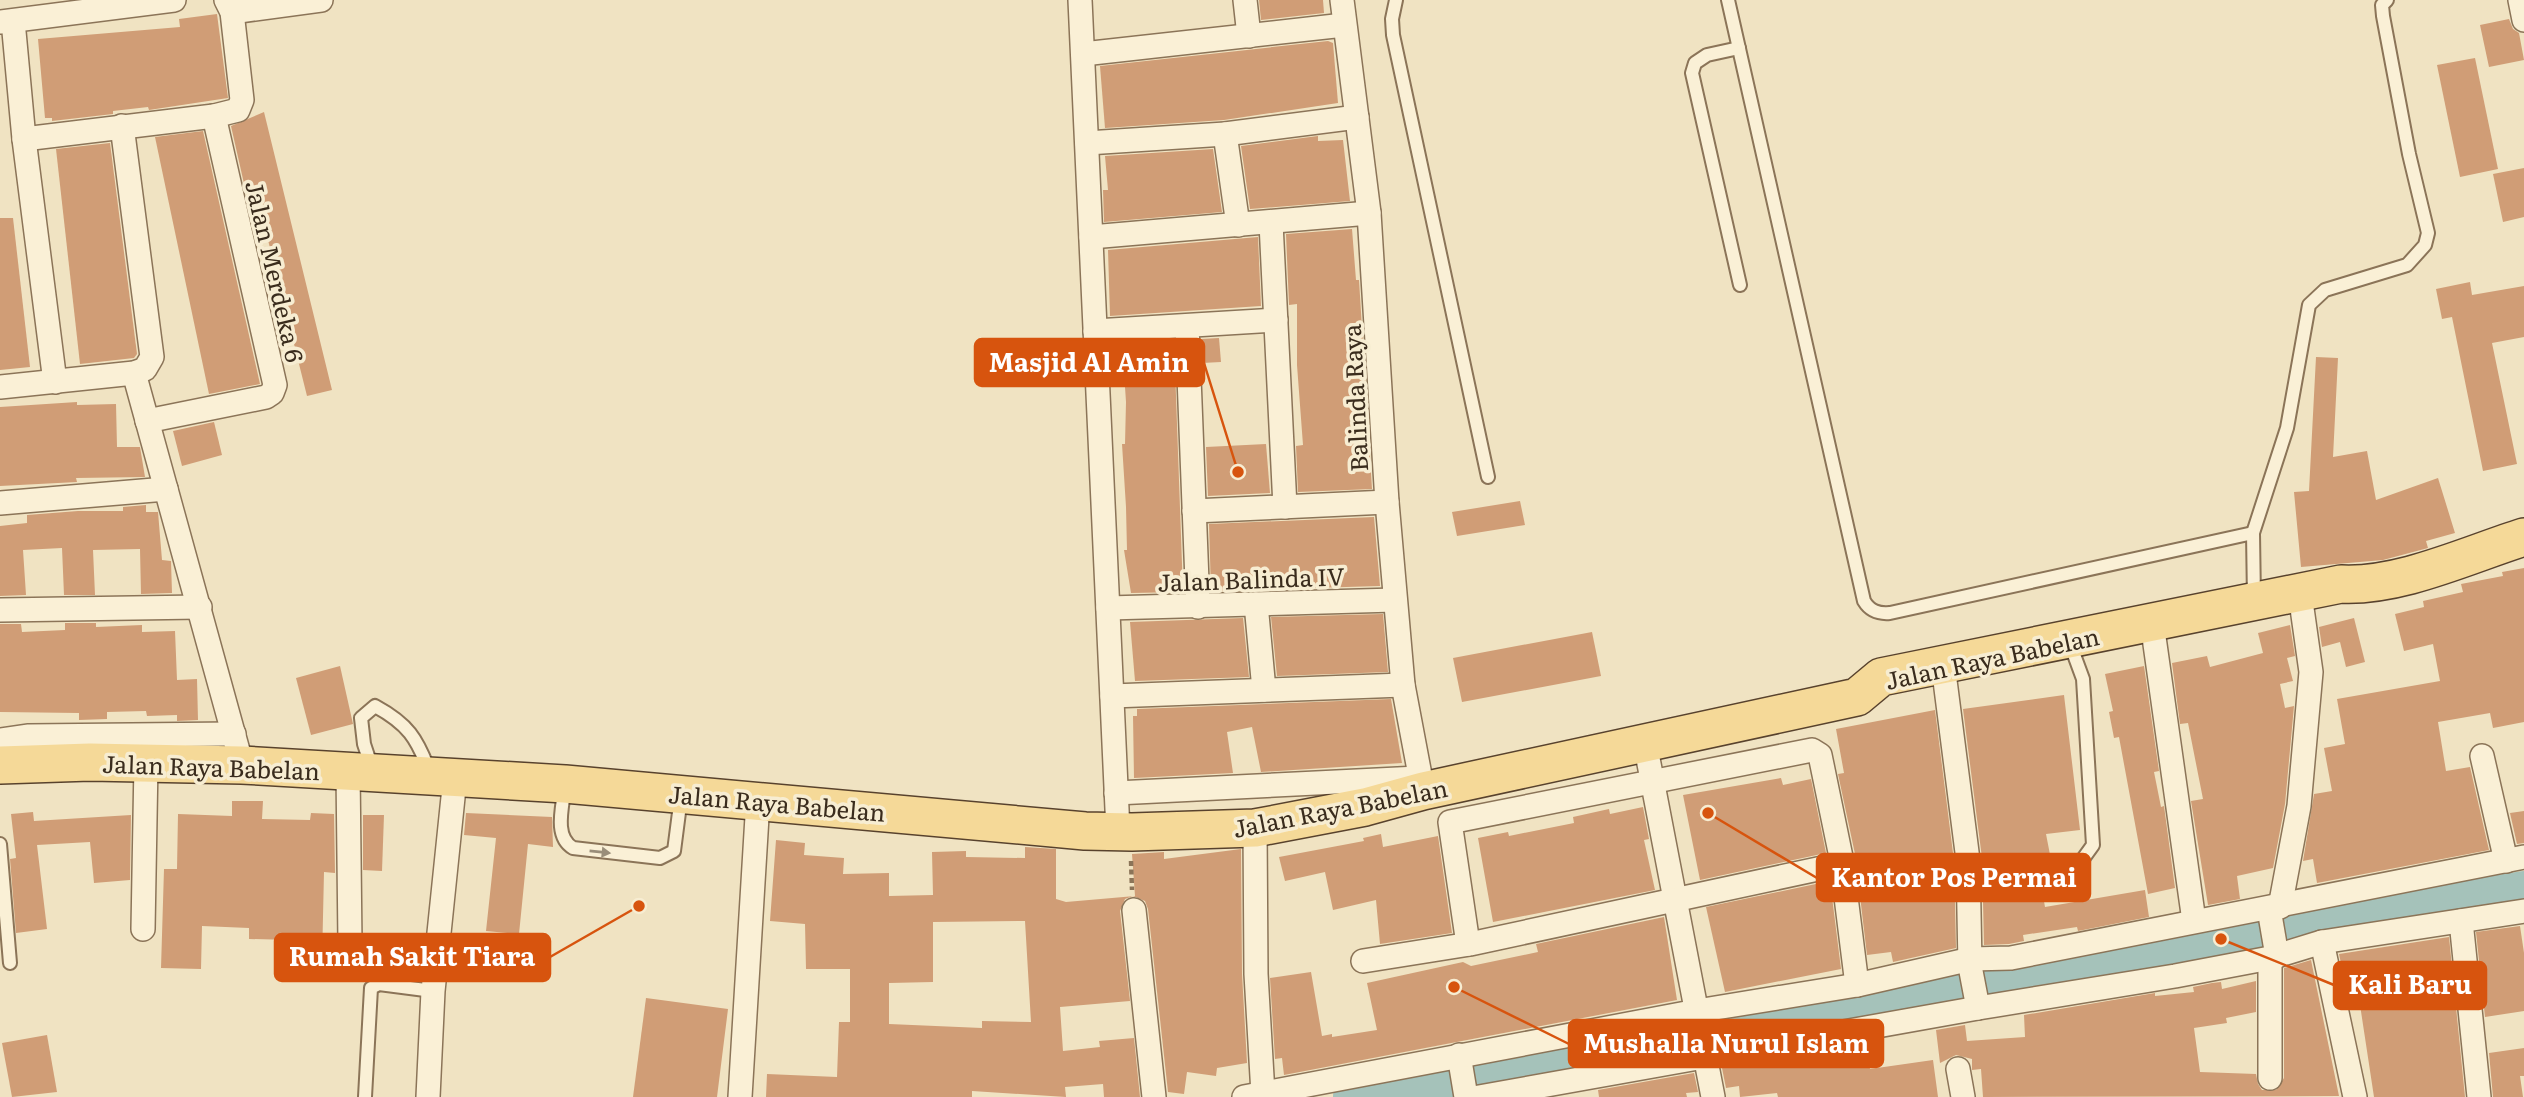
<svg xmlns="http://www.w3.org/2000/svg" width="2524" height="1097" viewBox="0 0 2524 1097" font-family="Literata,serif">
<style>
.lines{fill:none;stroke-linecap:round;stroke-linejoin:round}
.river{stroke:#a5c2ba;stroke-width:42}
.building{fill:#d09d76;fill-rule:evenodd}
.lane-casing{stroke:#8b7458;stroke-width:16}
.street-casing{stroke:#8b7458;stroke-width:26}
.primary-casing{stroke:#58422d;stroke-width:40}
.path{stroke:#8b7458;stroke-width:4.5;stroke-dasharray:5 3.5;stroke-linecap:butt}
.lane{stroke:#faf0d6;stroke-width:12}
.street{stroke:#faf0d6;stroke-width:23}
.primary{stroke:#f5d998;stroke-width:37}
.oneway{fill:#9a8e7a}
.labels{text-anchor:middle;dominant-baseline:central;stroke-width:7;stroke-linejoin:round;paint-order:stroke}
.street-label{font-size:24px;fill:#3a2c1d;stroke:#f7edd2}
.leader{fill:none;stroke:#d7540e;stroke-width:2.5}
.callout-dot{fill:#d7540e;stroke:#f7edd2;stroke-width:2.5}
.callout{fill:#d7540e;stroke:#d7540e;stroke-width:2.5}
.callout-label{font-size:26px;text-anchor:middle;font-weight:bold;fill:#fff}
</style>
<rect width="100%" height="100%" fill="#f0e3c2"/>
<g class="lines">
<path class="river" d="M 1354,1097 L 2221,939 L 2524,892"/>
</g>
<g class="building">
<path d="M 1259,0 L 1323,0 L 1324,13 L 1261,20 Z"/>
<path d="M 217,14 L 228,98 L 149,110 L 148,107 L 113,111 L 113,114 L 52,121 L 52,118 L 45,118 L 38,39 L 180,27 L 179,19 Z"/>
<path d="M 2509,19 L 2513,29 L 2519,33 L 2524,60 L 2489,67 L 2480,25 Z"/>
<path d="M 1328,41 L 1333,43 L 1338,103 L 1224,120 L 1105,128 L 1100,66 Z"/>
<path d="M 2475,58 L 2498,169 L 2460,177 L 2437,65 Z"/>
<path d="M 264,112 L 332,390 L 307,396 L 262,216 L 252,219 L 231,126 Z"/>
<path d="M 203,131 L 260,384 L 209,394 L 155,137 Z"/>
<path d="M 1318,136 L 1318,141 L 1343,140 L 1350,201 L 1250,209 L 1241,146 Z"/>
<path d="M 110,143 L 137,354 L 134,358 L 80,364 L 56,149 Z"/>
<path d="M 1213,149 L 1222,212 L 1104,222 L 1103,190 L 1108,190 L 1105,156 Z"/>
<path d="M 2524,168 L 2524,217 L 2503,222 L 2493,174 Z"/>
<path d="M 0,218 L 13,218 L 30,367 L 0,370 Z"/>
<path d="M 1352,229 L 1356,280 L 1359,280 L 1372,489 L 1298,492 L 1296,446 L 1303,445 L 1297,365 L 1297,304 L 1289,305 L 1286,234 Z"/>
<path d="M 1258,237 L 1261,306 L 1110,316 L 1108,250 Z"/>
<path d="M 2470,282 L 2472,295 L 2524,286 L 2524,337 L 2492,343 L 2517,464 L 2483,471 L 2452,317 L 2442,319 L 2436,289 Z"/>
<path d="M 1219,338 L 1221,362 L 1202,363 L 1201,339 Z"/>
<path d="M 1174,340 L 1183,592 L 1131,593 L 1124,550 L 1127,550 L 1126,507 L 1122,444 L 1125,444 L 1126,402 L 1123,357 L 1119,357 L 1118,344 Z"/>
<path d="M 2316,357 L 2338,358 L 2333,457 L 2367,451 L 2376,500 L 2438,478 L 2455,533 L 2426,541 L 2428,548 L 2383,560 L 2301,567 L 2294,492 L 2309,491 Z"/>
<path d="M 77,402 L 77,405 L 116,404 L 117,447 L 140,447 L 145,477 L 76,478 L 77,482 L 0,486 L 0,407 Z"/>
<path d="M 214,422 L 222,455 L 182,466 L 173,431 Z"/>
<path d="M 1266,444 L 1270,493 L 1208,496 L 1206,447 Z"/>
<path d="M 1520,501 L 1525,525 L 1457,536 L 1452,512 Z"/>
<path d="M 146,505 L 146,512 L 158,512 L 162,560 L 171,561 L 172,593 L 141,594 L 140,549 L 93,550 L 95,595 L 64,595 L 62,548 L 23,550 L 26,595 L 0,596 L 0,526 L 27,523 L 27,515 L 78,511 L 123,511 L 123,507 Z"/>
<path d="M 1374,517 L 1380,586 L 1211,591 L 1209,524 Z"/>
<path d="M 2524,568 L 2524,722 L 2493,728 L 2490,713 L 2438,722 L 2446,771 L 2470,767 L 2489,850 L 2317,883 L 2313,859 L 2303,861 L 2314,794 L 2332,791 L 2324,748 L 2345,744 L 2337,699 L 2440,681 L 2433,644 L 2404,651 L 2395,614 L 2424,607 L 2423,601 L 2463,592 L 2461,584 L 2503,576 L 2502,572 Z"/>
<path d="M 1383,614 L 1388,672 L 1277,676 L 1271,617 Z"/>
<path d="M 1243,618 L 1249,677 L 1135,681 L 1130,622 Z"/>
<path d="M 2354,618 L 2365,662 L 2346,667 L 2340,642 L 2322,647 L 2319,627 Z"/>
<path d="M 65,623 L 96,623 L 96,627 L 142,625 L 142,632 L 175,631 L 177,680 L 197,679 L 198,720 L 177,721 L 177,715 L 147,716 L 146,711 L 107,712 L 107,719 L 79,720 L 79,713 L 0,712 L 0,624 L 21,624 L 22,632 L 65,630 Z"/>
<path d="M 2290,625 L 2295,656 L 2287,658 L 2293,681 L 2280,684 L 2285,708 L 2294,706 L 2285,804 L 2273,868 L 2237,876 L 2240,899 L 2208,905 L 2191,801 L 2203,799 L 2188,723 L 2180,724 L 2172,663 L 2207,656 L 2210,667 L 2263,653 L 2258,633 Z"/>
<path d="M 1592,632 L 1601,676 L 1462,702 L 1453,658 Z"/>
<path d="M 340,666 L 353,724 L 311,735 L 296,678 Z"/>
<path d="M 2144,666 L 2159,771 L 2154,772 L 2161,807 L 2164,806 L 2175,888 L 2148,894 L 2119,737 L 2114,738 L 2109,712 L 2113,711 L 2105,674 Z"/>
<path d="M 2064,695 L 2080,830 L 2046,834 L 2052,865 L 2038,867 L 2045,907 L 2145,890 L 2149,917 L 2078,931 L 2077,927 L 2023,935 L 2024,941 L 2009,944 L 1984,945 L 1982,858 L 1963,709 Z"/>
<path d="M 1391,699 L 1402,763 L 1261,772 L 1252,727 L 1227,732 L 1233,773 L 1134,778 L 1133,716 L 1137,716 L 1137,709 Z"/>
<path d="M 1935,710 L 1954,861 L 1956,948 L 1893,962 L 1891,952 L 1867,955 L 1855,854 L 1838,774 L 1844,773 L 1836,729 Z"/>
<path d="M 1781,778 L 1783,785 L 1811,779 L 1826,853 L 1700,880 L 1683,795 Z"/>
<path d="M 232,801 L 263,801 L 262,819 L 310,820 L 311,813 L 334,814 L 335,873 L 324,872 L 322,961 L 290,961 L 291,940 L 249,939 L 249,928 L 202,926 L 201,969 L 161,968 L 164,869 L 177,869 L 178,814 L 232,816 Z"/>
<path d="M 1643,807 L 1649,839 L 1644,840 L 1655,890 L 1493,922 L 1478,838 L 1508,832 L 1509,836 L 1574,823 L 1573,817 L 1609,809 L 1610,814 Z"/>
<path d="M 2524,811 L 2524,843 L 2517,844 L 2510,813 Z"/>
<path d="M 33,812 L 34,821 L 131,815 L 130,880 L 94,883 L 90,842 L 37,845 L 47,929 L 16,933 L 10,859 L 16,858 L 11,814 Z"/>
<path d="M 466,813 L 552,817 L 553,847 L 528,844 L 519,934 L 486,931 L 496,838 L 464,835 Z"/>
<path d="M 363,815 L 384,815 L 382,871 L 363,870 Z"/>
<path d="M 1381,834 L 1383,847 L 1438,836 L 1452,933 L 1380,944 L 1376,900 L 1333,910 L 1325,872 L 1285,881 L 1279,857 L 1364,841 L 1363,838 Z"/>
<path d="M 776,840 L 805,843 L 804,855 L 844,858 L 843,874 L 889,873 L 889,896 L 933,895 L 932,852 L 966,851 L 966,857 L 1025,858 L 1025,847 L 1056,849 L 1056,899 L 1066,902 L 1135,896 L 1132,854 L 1164,852 L 1164,859 L 1241,849 L 1242,974 L 1247,1063 L 1217,1068 L 1216,1076 L 1187,1072 L 1184,1094 L 1168,1092 L 1148,909 L 1145,901 L 1133,896 L 1125,899 L 1120,911 L 1130,1001 L 1060,1007 L 1063,1051 L 1100,1047 L 1099,1041 L 1134,1038 L 1140,1097 L 1104,1097 L 1103,1084 L 1065,1087 L 1066,1097 L 972,1091 L 972,1097 L 766,1097 L 767,1074 L 837,1077 L 839,1022 L 850,1022 L 850,969 L 806,969 L 805,924 L 770,921 ZM 1025,921 L 1031,1022 L 982,1021 L 982,1028 L 889,1024 L 889,983 L 933,982 L 933,922 Z"/>
<path d="M 1830,881 L 1841,969 L 1725,992 L 1706,907 Z"/>
<path d="M 1664,917 L 1677,1000 L 1284,1075 L 1282,1058 L 1275,1059 L 1270,978 L 1311,972 L 1322,1036 L 1332,1034 L 1332,1037 L 1377,1030 L 1367,983 L 1463,962 L 1471,966 L 1538,952 L 1536,944 Z"/>
<path d="M 2520,926 L 2524,953 L 2524,1011 L 2485,1017 L 2476,932 Z"/>
<path d="M 2449,937 L 2465,1097 L 2374,1097 L 2355,972 L 2343,973 L 2339,954 Z"/>
<path d="M 2311,960 L 2339,1096 L 1983,1097 L 1981,1069 L 1972,1070 L 1972,1059 L 1956,1055 L 1940,1063 L 1936,1030 L 1965,1025 L 1967,1041 L 2025,1037 L 2024,1015 L 2155,993 L 2155,996 L 2194,992 L 2193,987 L 2212,983 L 2221,982 L 2222,989 L 2256,981 L 2256,1012 L 2226,1018 L 2227,1023 L 2194,1028 L 2200,1072 L 2256,1074 L 2258,1084 L 2262,1090 L 2276,1090 L 2284,1078 L 2284,968 Z"/>
<path d="M 646,998 L 728,1009 L 717,1097 L 633,1097 Z"/>
<path d="M 47,1035 L 57,1092 L 12,1097 L 2,1043 Z"/>
<path d="M 1865,1042 L 1870,1069 L 1933,1060 L 1938,1097 L 1778,1097 L 1777,1093 L 1740,1097 L 1739,1086 L 1726,1088 L 1722,1068 Z"/>
<path d="M 2524,1048 L 2524,1076 L 2520,1076 L 2523,1097 L 2493,1097 L 2489,1053 Z"/>
<path d="M 1694,1073 L 1698,1092 L 1686,1093 L 1687,1097 L 1599,1097 L 1598,1090 Z"/>
</g>
<g class="lines">
<defs>
<g id="lane">
<path d="M 1396,0 L 1392,19 L 1393,35 L 1488,477"/>
<path d="M 1728,0 L 1864,601 C 1870,611 1878,614 1890,613 L 2253,533"/>
<path d="M 1739,48 L 1707,55 L 1695,63 L 1692,73 L 1740,285"/>
<path d="M 2254,600 L 2253,533 L 2287,428 L 2309,305 L 2325,290 L 2407,265 L 2425,245 L 2428,233 L 2409,154 L 2383,16 L 2382,5 L 2387,0"/>
<path d="M 372,768 L 364,744 L 361,718 L 375,706 C 408,724 417,738 430,773"/>
<path d="M 565,785 C 563,806 553,836 573,848 L 660,858 L 674,851 L 681,797"/>
<path d="M 0,844 L 10,963"/>
<path d="M 2048,880 L 2080,863 L 2093,845 L 2083,679 L 2069,641"/>
<path d="M 365,1097 L 371,988 L 379,984 L 433,991"/>
</g>
<g id="street">
<path d="M 1080,0 L 1118,831"/>
<path d="M 1245,0 L 1249,36"/>
<path d="M 1342,0 L 1369,213 L 1387,502 L 1403,685 L 1423,791"/>
<path d="M 2520,0 L 2524,20"/>
<path d="M 232,12 L 321,0"/>
<path d="M 13,21 L 24,139 L 55,382"/>
<path d="M 0,22 L 174,0"/>
<path d="M 1083,54 L 1344,25"/>
<path d="M 1225,134 L 1238,225"/>
<path d="M 24,139 L 214,116 L 238,110 L 242,100 L 232,12 L 226,0"/>
<path d="M 1087,143 L 1225,134 L 1357,117"/>
<path d="M 1271,223 L 1285,507"/>
<path d="M 1091,237 L 1369,213"/>
<path d="M 1187,326 L 1198,607"/>
<path d="M 1095,331 L 1276,320"/>
<path d="M 134,373 L 242,765"/>
<path d="M 0,387 L 134,373 L 145,369 L 152,357 L 122,126"/>
<path d="M 147,421 L 266,397 L 272,393 L 275,385 L 214,116"/>
<path d="M 0,503 L 166,489"/>
<path d="M 1194,511 L 1387,502"/>
<path d="M 1256,604 L 1264,690"/>
<path d="M 1108,608 L 1395,600"/>
<path d="M 0,610 L 200,607"/>
<path d="M 2152,623 L 2194,921"/>
<path d="M 1943,665 L 1968,860 L 1970,966 L 1978,1008"/>
<path d="M 1112,696 L 1403,685"/>
<path d="M 0,740 L 29,736 L 234,734"/>
<path d="M 1645,743 L 1713,1097"/>
<path d="M 2482,756 L 2506,861"/>
<path d="M 348,771 L 350,944"/>
<path d="M 1116,793 L 1418,778"/>
<path d="M 1255,828 L 1256,974 L 1263,1094"/>
<path d="M 2280,907 L 2299,806 L 2311,672 L 2300,594"/>
<path d="M 2269,909 L 2277,956"/>
<path d="M 1134,910 L 1154,1097"/>
<path d="M 2461,921 L 2479,1097"/>
<path d="M 143,929 L 146,763"/>
<path d="M 2322,942 L 2355,1097"/>
<path d="M 1468,944 L 1450,822 L 1812,750 L 1820,755 L 1841,857 L 1857,985"/>
<path d="M 1363,961 L 1470,944 L 1841,864"/>
<path d="M 1459,1055 L 1466,1097"/>
<path d="M 1958,1069 L 1963,1097"/>
<path d="M 2270,1078 L 2270,958"/>
<path d="M 428,1097 L 433,991 L 455,778"/>
<path d="M 740,1097 L 758,800"/>
<path d="M 1244,1097 L 1697,1011 L 1857,985 L 1971,959 L 2011,958 L 2524,857"/>
<path d="M 1479,1097 L 1978,1008 L 2175,976 L 2270,958 L 2322,942 L 2524,911"/>
</g>
<path id="primary" d="M 0,765 L 90,762 L 242,765 L 565,784 L 1085,831 L 1132,832 L 1255,828 L 1365,807 L 1423,791 L 1857,697 L 1881,677 L 2341,584 C 2400,587 2467,555 2524,537"/>
</defs>
<use href="#lane" class="lane-casing"/>
<use href="#street" class="street-casing"/>
<use href="#primary" class="primary-casing"/>
<path class="path" d="M 1131,861 L 1132,890"/>
<use href="#lane" class="lane"/>
<use href="#street" class="street"/>
<use href="#primary" class="primary"/>
</g>
<defs><path id="oneway-solid" d="M-6-.8H1V-3.2L6.5 0L1 3.2V.8H-6Z" transform="scale(1.75)"/></defs>
<use class="oneway" href="#oneway-solid" transform="translate(600 852) rotate(6)"/>
<g class="labels">
<g class="street-label">
<text transform="translate(276 271) rotate(77)">Jalan Merdeka 6</text>
<text transform="translate(1354 398) rotate(-93)">Balinda Raya</text>
<text transform="translate(1251 578) rotate(-2)">Jalan Balinda IV</text>
<text transform="translate(1992 657) rotate(-12)">Jalan Raya Babelan</text>
<text transform="translate(211 766) rotate(2)">Jalan Raya Babelan</text>
<text transform="translate(777 802) rotate(5)">Jalan Raya Babelan</text>
<text transform="translate(1340 807) rotate(-11)">Jalan Raya Babelan</text>
</g>
</g>
<path class="leader" d="M1238 472L1204 363M1708 813L1817 878M639 906L550 957M2221 939L2334 985M1454 987L1569 1044"/>
<g class="callout-dot">
<circle cx="1238" cy="472" r="7"/>
<circle cx="1708" cy="813" r="7"/>
<circle cx="639" cy="906" r="7"/>
<circle cx="2221" cy="939" r="7"/>
<circle cx="1454" cy="987" r="7"/>
</g>
<g class="callout">
<rect x="975" y="339" width="229" height="47" rx="7"/>
<rect x="1817" y="854" width="273" height="47" rx="7"/>
<rect x="275" y="934" width="275" height="47" rx="7"/>
<rect x="2334" y="962" width="152" height="47" rx="7"/>
<rect x="1569" y="1020" width="314" height="47" rx="7"/>
</g>
<g class="callout-label">
<text x="1089" y="372">Masjid Al Amin</text>
<text x="1954" y="887">Kantor Pos Permai</text>
<text x="412" y="966">Rumah Sakit Tiara</text>
<text x="2410" y="994">Kali Baru</text>
<text x="1726" y="1053">Mushalla Nurul Islam</text>
</g>
</svg>
